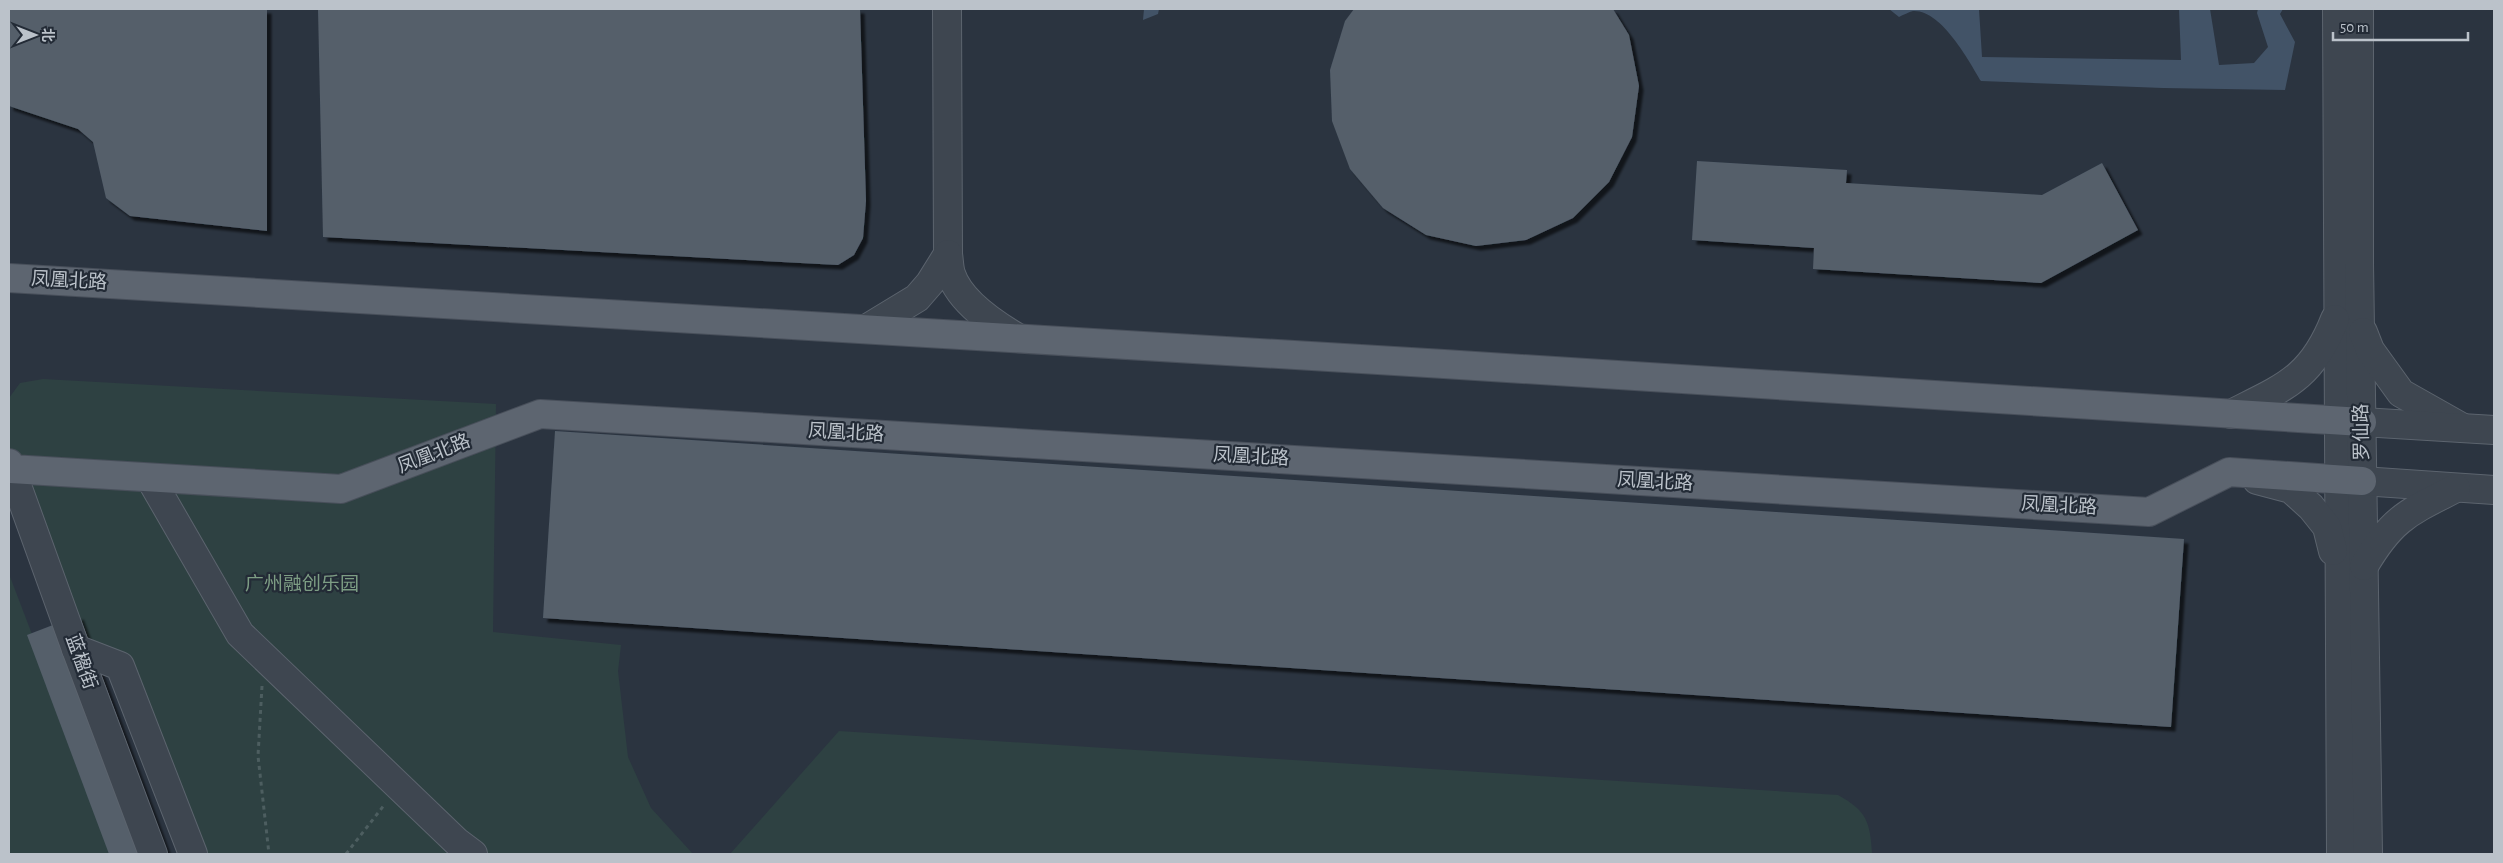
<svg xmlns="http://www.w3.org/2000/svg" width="2503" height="863" viewBox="0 0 2503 863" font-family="'Alegreya Sans','Noto Sans SC',sans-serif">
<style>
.green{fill:#2e4142}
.water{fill:#425367}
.building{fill:#545f6b;filter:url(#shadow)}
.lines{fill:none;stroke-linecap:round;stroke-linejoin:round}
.minor-casing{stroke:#5c646e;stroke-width:30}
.major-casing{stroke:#484f5a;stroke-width:30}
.path{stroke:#4d5e60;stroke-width:3;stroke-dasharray:4 4;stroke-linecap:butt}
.minor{stroke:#3e4650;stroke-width:28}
.major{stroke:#5d6570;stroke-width:28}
.labels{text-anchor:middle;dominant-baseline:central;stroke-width:4.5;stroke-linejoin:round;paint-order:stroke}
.street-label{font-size:19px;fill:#bbc2ca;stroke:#232b36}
.park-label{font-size:19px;fill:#7d9d84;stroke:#232b36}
</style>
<defs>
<filter id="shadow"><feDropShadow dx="4.5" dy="4.5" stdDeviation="1" flood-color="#0009"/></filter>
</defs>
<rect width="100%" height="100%" fill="#2b3440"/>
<g class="green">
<path d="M 43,379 L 496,404 L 493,632 L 621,645 L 618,671 L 628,757 L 651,808 L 693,854 L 201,854 L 126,657 L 71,631 L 9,451 L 9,398 L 20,383 Z"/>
<path d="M 9,574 L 116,854 L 9,854 Z"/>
<path d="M 839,731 L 1838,795 C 1867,811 1870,822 1872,854 L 730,854 Z"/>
</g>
<g class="water">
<path d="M 1144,9 L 1159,9 L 1158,14 L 1143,20 Z"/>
<path d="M 1889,9 L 1979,9 L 1982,57 L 2181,60 L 2179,9 L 2210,9 L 2219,65 L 2254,63 L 2268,47 L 2257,13 L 2258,9 L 2283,9 L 2280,14 L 2295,42 L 2285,90 L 2163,88 L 1981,81 C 1969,61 1941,9 1913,11 C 1909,12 1903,15 1899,17 Z"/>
</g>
<g class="building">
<path d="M 9,9 L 267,9 L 267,231 L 130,216 L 106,198 L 93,142 L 78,129 L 9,106 Z"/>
<path d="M 318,9 L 860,9 L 866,201 L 863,238 L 854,255 L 838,265 L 323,237 Z"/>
<path d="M 1354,9 L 1613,9 L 1629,35 L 1639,86 L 1632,137 L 1609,182 L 1573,218 L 1526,240 L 1476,246 L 1426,235 L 1383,208 L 1350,169 L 1332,121 L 1330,70 L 1345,21 Z"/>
<path d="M 1697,161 L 1847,170 L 1846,183 L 2042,195 L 2102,163 L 2138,230 L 2041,283 L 1813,269 L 1814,248 L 1692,240 Z"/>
<path d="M 555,431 L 2184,539 L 2171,727 L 543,618 Z"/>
<path d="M 79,615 L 168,854 L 109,854 L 27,635 Z"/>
</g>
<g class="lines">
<defs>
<g id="minor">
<path d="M 947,9 L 948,254"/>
<path d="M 2337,9 L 2341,854"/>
<path d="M 2359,9 L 2359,264 L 2368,854"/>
<path d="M 866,329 L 917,298 L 930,283 L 948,254 C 949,260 949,268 951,274 C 960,302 994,324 1018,338"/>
<path d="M 2363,332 L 2370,350 L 2401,393 L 2463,428"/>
<path d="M 2231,414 C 2285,387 2312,378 2335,319"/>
<path d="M 2362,422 L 2494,430"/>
<path d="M 11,469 L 76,649 L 153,854"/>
<path d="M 150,478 L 240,634 L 457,842 L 473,854"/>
<path d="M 2257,480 L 2291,489 L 2311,507 L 2327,527 L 2333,551"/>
<path d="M 2362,481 L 2494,490"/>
<path d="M 2364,566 C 2392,518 2409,512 2456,488"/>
<path d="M 76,649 L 120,666 L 193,854"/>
</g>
<g id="major">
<path d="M 9,278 L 1444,364 L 2362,422"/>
<path d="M 9,463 L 11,469 L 341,489 L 540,414 L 2149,512 L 2229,472 L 2362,481"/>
</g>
</defs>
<use href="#minor" class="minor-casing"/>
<use href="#major" class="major-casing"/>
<g class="path">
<path d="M 262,686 L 258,756 L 269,854"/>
<path d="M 346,854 L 385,804"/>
</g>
<use href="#minor" class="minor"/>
<use href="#major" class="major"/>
</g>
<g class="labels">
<g class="street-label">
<text transform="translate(69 281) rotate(3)">凤凰北路</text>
<text transform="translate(2362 432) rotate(-91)">罗仙路</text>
<text transform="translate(846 433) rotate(3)">凤凰北路</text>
<text transform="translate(434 454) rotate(-21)">凤凰北路</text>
<text transform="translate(1251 457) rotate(3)">凤凰北路</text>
<text transform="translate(1655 482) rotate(3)">凤凰北路</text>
<text transform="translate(2059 506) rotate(3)">凤凰北路</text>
<text transform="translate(81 662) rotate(70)">蓝楹街</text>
</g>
<g class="park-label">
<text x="302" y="584">广州融创乐园</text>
</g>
</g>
<rect width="2503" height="863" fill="none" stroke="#bbc2ca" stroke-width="20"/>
<g transform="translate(35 35) rotate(90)" stroke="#232b36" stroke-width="4" paint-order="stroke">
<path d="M0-4L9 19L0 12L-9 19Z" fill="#bbc2ca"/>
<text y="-8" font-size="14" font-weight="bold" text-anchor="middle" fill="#bbc2ca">北</text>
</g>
<path d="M2333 32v8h135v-8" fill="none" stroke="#bbc2ca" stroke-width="2.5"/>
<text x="2340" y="32" font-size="15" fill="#bbc2ca" stroke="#232b36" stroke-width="4" paint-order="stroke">50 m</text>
</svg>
